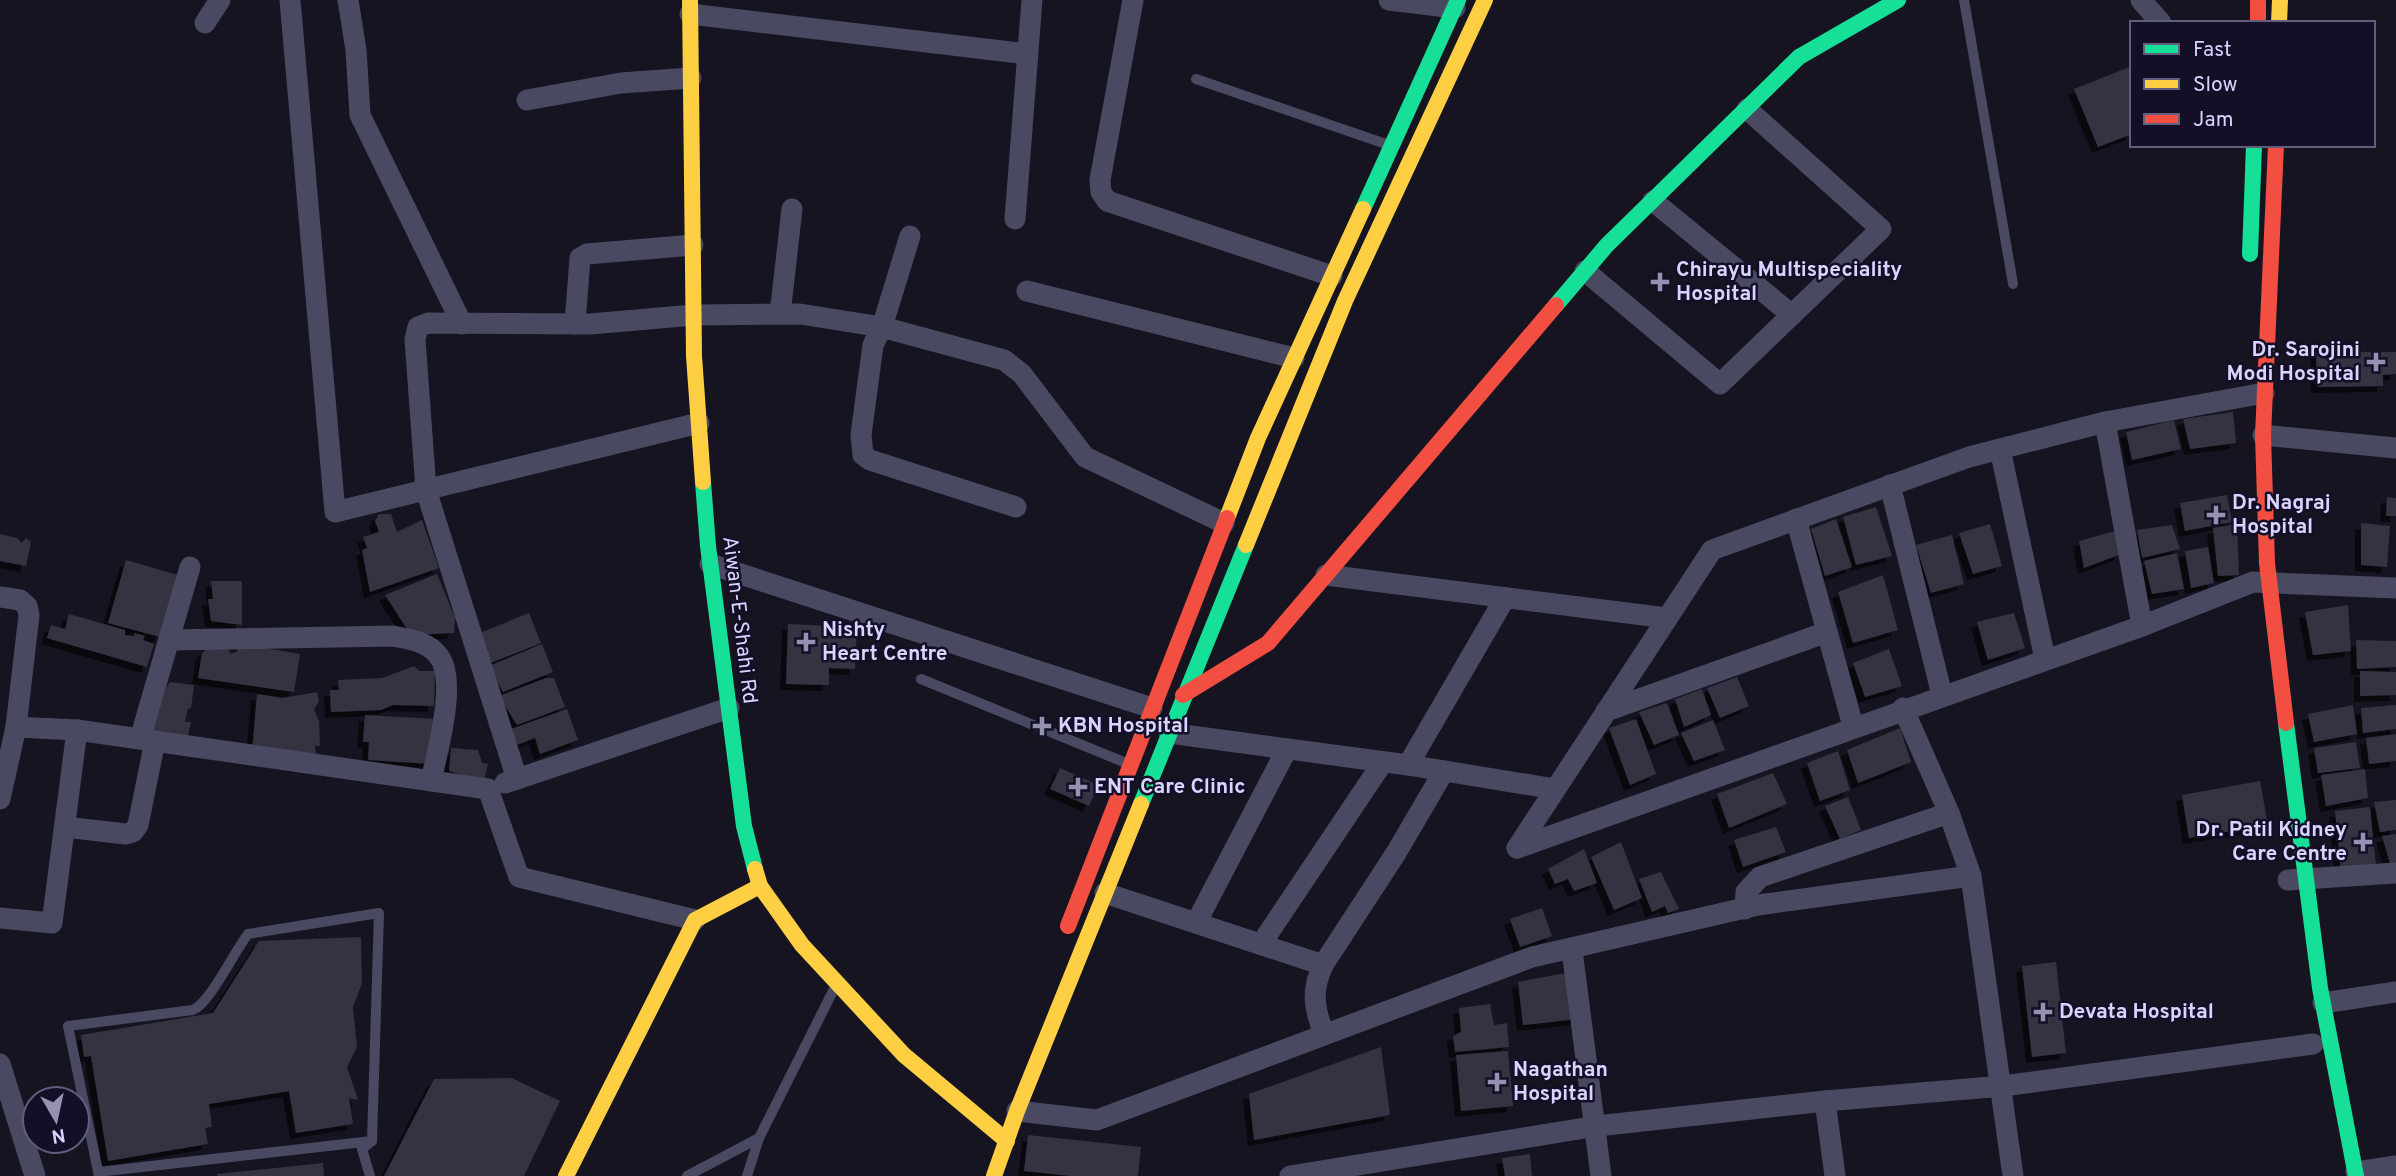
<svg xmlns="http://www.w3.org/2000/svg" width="2396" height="1176" viewBox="0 0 2396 1176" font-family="Overpass,sans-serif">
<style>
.building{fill:#343243;filter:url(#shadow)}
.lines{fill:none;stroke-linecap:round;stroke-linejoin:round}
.lane{stroke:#4a4962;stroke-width:10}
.street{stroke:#4a4962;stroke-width:21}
.fast{stroke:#16e098;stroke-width:16}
.slow{stroke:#ffcf43;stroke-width:16}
.jam{stroke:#f24e42;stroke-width:16}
.poi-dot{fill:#9591b1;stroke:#130f26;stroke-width:2.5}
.labels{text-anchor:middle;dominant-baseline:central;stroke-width:5;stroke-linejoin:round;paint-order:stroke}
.poi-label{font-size:21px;font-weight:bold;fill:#d9d4ff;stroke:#130f26;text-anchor:start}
.street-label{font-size:21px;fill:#d9d4ff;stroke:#130f26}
</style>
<defs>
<filter id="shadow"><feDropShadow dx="-6" dy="6" stdDeviation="0" flood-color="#0009"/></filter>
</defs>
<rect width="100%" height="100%" fill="#161421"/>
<g class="building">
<path d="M 2132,66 L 2132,134 L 2098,147 L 2074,89 Z"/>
<path d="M 2316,352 L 2396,352 L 2396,374 L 2383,375 L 2383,386 L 2317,387 Z"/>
<path d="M 2233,412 L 2236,443 L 2190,449 L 2183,419 Z"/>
<path d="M 2174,420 L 2181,449 L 2132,460 L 2126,432 Z"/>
<path d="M 2227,495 L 2232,522 L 2185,531 L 2180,503 Z"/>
<path d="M 2387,497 L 2396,498 L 2396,516 L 2386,516 Z"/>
<path d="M 1876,507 L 1892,556 L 1856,565 L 1843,517 Z"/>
<path d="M 379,514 L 391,514 L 397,532 L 422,520 L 439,568 L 370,592 L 362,550 L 367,548 L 363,537 L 379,532 L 375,521 Z"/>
<path d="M 1836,519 L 1852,567 L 1825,576 L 1811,529 Z"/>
<path d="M 2361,523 L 2390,526 L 2387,567 L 2361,565 Z"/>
<path d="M 1990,524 L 2002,566 L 1973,574 L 1959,533 Z"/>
<path d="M 2237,524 L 2239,575 L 2218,576 L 2213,528 Z"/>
<path d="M 2172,525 L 2180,549 L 2142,558 L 2137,530 Z"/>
<path d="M 2115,531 L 2121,554 L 2084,568 L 2079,541 Z"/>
<path d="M 0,534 L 17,538 L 22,543 L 26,538 L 31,542 L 26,566 L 0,561 Z"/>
<path d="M 1952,535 L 1964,584 L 1931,593 L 1916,545 Z"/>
<path d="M 2208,547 L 2214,583 L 2191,588 L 2185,551 Z"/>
<path d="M 2177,553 L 2184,589 L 2152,594 L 2144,561 Z"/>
<path d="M 126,560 L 178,575 L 160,637 L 108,623 Z"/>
<path d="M 437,574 L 455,618 L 454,633 L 411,635 L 385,595 Z"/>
<path d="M 1883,575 L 1898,630 L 1853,643 L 1838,592 Z"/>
<path d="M 211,581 L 242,581 L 242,625 L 211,621 L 208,599 L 213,599 Z"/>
<path d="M 2348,605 L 2351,651 L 2313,655 L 2305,612 Z"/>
<path d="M 529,613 L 541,643 L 486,665 L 475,635 Z"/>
<path d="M 2014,613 L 2025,648 L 1988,660 L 1977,622 Z"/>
<path d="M 69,614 L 125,630 L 125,635 L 135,636 L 134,633 L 145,636 L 143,640 L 154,644 L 147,667 L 47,638 L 51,625 L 65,629 Z"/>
<path d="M 788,624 L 857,627 L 855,669 L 829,668 L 829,685 L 786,684 Z"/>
<path d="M 2356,640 L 2396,641 L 2396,667 L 2357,669 Z"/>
<path d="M 240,644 L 300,654 L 294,692 L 198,678 L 202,653 L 209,647 L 228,649 L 231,654 L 237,651 Z"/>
<path d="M 542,644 L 553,672 L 503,692 L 489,666 Z"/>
<path d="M 1889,649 L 1902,686 L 1865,697 L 1853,663 Z"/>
<path d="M 414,666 L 419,671 L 435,671 L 434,706 L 393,705 L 381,710 L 331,712 L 330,690 L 339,690 L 338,680 L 382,678 Z"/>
<path d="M 2360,671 L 2396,672 L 2396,695 L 2360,696 Z"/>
<path d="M 1737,677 L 1749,706 L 1720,718 L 1707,688 Z"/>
<path d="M 546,678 L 554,678 L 565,707 L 517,725 L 499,696 Z"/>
<path d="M 170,682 L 194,685 L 191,708 L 188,709 L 185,722 L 191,722 L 187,740 L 150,733 L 162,694 Z"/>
<path d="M 1702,689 L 1711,715 L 1684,727 L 1675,699 Z"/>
<path d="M 317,692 L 319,701 L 314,709 L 319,721 L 320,746 L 315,746 L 316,754 L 252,752 L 257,694 L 282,698 Z"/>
<path d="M 1667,703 L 1679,735 L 1654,745 L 1639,712 Z"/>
<path d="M 2353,705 L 2357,734 L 2314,742 L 2308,714 Z"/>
<path d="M 2396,705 L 2396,729 L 2363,733 L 2361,708 Z"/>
<path d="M 567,709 L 578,740 L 540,754 L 535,738 L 517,745 L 511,729 Z"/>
<path d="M 365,715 L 436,719 L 431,764 L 368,760 L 369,742 L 363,742 Z"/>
<path d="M 1636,719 L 1656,774 L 1630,785 L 1609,728 Z"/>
<path d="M 1713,720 L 1725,750 L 1694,761 L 1681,733 Z"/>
<path d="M 1900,728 L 1911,762 L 1858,783 L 1847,750 Z"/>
<path d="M 2396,734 L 2396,761 L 2369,764 L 2366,738 Z"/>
<path d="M 2356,742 L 2360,768 L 2318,773 L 2314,748 Z"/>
<path d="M 451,748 L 478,750 L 482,763 L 488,764 L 484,781 L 449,771 Z"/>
<path d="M 1838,751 L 1850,790 L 1820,801 L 1807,763 Z"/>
<path d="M 1060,768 L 1098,785 L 1089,806 L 1050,789 Z"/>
<path d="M 2365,769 L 2368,798 L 2326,806 L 2321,775 Z"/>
<path d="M 1773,773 L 1787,804 L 1729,828 L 1717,794 Z"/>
<path d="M 2260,781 L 2268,825 L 2189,838 L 2182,795 Z"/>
<path d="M 1848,797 L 1861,830 L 1840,839 L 1825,806 Z"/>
<path d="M 2396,800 L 2396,830 L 2380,832 L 2374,802 Z"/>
<path d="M 2370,807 L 2376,866 L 2341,870 L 2335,811 Z"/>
<path d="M 1776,827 L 1786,852 L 1743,867 L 1734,840 Z"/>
<path d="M 2396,834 L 2396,867 L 2391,867 L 2382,836 Z"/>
<path d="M 1621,842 L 1642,898 L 1614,910 L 1591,857 Z"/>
<path d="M 1584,849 L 1597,883 L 1574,891 L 1568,879 L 1555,884 L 1548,869 Z"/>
<path d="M 1661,872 L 1679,909 L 1668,913 L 1665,906 L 1652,912 L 1639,879 Z"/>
<path d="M 1542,908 L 1552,936 L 1520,947 L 1510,919 Z"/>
<path d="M 361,937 L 362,983 L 353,1007 L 357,1047 L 347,1067 L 358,1100 L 349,1098 L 353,1124 L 296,1133 L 289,1091 L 209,1104 L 212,1127 L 205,1128 L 208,1144 L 108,1161 L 91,1056 L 84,1057 L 81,1035 L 213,1013 L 259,941 Z"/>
<path d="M 2056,962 L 2066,1053 L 2032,1057 L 2022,966 Z"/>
<path d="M 1571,972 L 1578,1019 L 1523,1025 L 1518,982 Z"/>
<path d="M 1490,1004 L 1494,1025 L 1507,1023 L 1509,1047 L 1455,1052 L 1453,1036 L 1461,1032 L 1459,1008 Z"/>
<path d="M 1381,1047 L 1390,1115 L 1254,1140 L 1249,1094 Z"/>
<path d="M 1508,1051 L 1513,1106 L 1461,1111 L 1456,1055 Z"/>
<path d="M 512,1078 L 560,1101 L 524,1176 L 384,1176 L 434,1079 Z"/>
<path d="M 1028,1135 L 1141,1147 L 1138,1176 L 1071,1176 L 1024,1171 Z"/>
<path d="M 1530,1154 L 1532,1176 L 1505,1176 L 1502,1158 Z"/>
<path d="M 323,1163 L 324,1176 L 217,1176 L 217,1174 Z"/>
</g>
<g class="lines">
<g class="lane">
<path d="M 1964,0 L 2013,284"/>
<path d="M 1196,79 L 1389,145"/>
<path d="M 921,679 L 1126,763"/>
<path d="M 98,1172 L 372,1141 L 362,1149 L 370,1176"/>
<path d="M 99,1176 L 68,1026 L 193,1010 C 210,1003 234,952 248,934 L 379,913 L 372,1141"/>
<path d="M 687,1176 L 759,1138"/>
<path d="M 747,1176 L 759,1138 L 836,985"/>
</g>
<g class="street">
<path d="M 290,0 L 335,512 L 699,423"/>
<path d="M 348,0 L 356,50 L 360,115 L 462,324"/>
<path d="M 1133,0 L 1100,180 L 1101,192 L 1107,201 L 1332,276"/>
<path d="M 1389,0 L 1455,8"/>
<path d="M 2141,0 L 2161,23"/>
<path d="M 690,14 L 1027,54"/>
<path d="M 205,23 L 220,0"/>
<path d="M 527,100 L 621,83 L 691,78"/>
<path d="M 1653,201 L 1792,315"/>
<path d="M 1015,219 L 1032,0"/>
<path d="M 910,236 L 882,327 L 873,345 L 861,435 L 863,455 L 870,460 L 1016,507"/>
<path d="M 1585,271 L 1720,384 L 1881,229 L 1747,109"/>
<path d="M 1027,291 L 1294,358"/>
<path d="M 780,314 L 792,209"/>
<path d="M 575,324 L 580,258 L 587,254 L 693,245"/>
<path d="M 2105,422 L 2142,626"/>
<path d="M 2263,435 L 2396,448"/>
<path d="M 2000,449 L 2045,659"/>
<path d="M 1890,485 L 1942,695"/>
<path d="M 1796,519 L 1853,726"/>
<path d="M 710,564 L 1152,708"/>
<path d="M 1326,575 L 1667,618"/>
<path d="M 0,597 L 20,600 L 27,606 L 29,615 L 16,727"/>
<path d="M 169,640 L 393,636 C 408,639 426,641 437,654 C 459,677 437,752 431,781"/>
<path d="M 1903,708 L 1949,813 L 1971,876 L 2013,1176"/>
<path d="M 1606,711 L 1827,632"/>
<path d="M 1169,733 L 1408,765 L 1505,598"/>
<path d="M 140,739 L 190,567"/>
<path d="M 1408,765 L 1555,789"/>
<path d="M 517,779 L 426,490 L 415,339 L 418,327 L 428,323 L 590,324 L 694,315 L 800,314 L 882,327 L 1004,360 L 1022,374 L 1085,457 L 1224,523"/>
<path d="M 505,783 L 729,708"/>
<path d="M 0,799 L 16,727 L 77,730 L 488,789 L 519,877 L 695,920"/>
<path d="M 65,827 L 126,834 L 133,832 L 138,825 L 155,741"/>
<path d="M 1517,848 L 1712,550 L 1969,457 L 2105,422 L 2264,393"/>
<path d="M 1517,848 L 2142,626 L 2253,582 L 2396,588"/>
<path d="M 2288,880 L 2396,873"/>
<path d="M 1105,893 L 1323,965"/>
<path d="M 1745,909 L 1746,892 L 1760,877 L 1949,813"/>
<path d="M 0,918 L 52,923 L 77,730"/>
<path d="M 1196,923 L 1287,749"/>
<path d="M 1261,944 L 1383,762"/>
<path d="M 1572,950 L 1601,1176"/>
<path d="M 2323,1003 L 2396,992"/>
<path d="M 1324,1034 C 1314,1008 1311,991 1323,965 L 1396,853 L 1444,771"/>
<path d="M 0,1064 L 35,1176"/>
<path d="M 1825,1101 L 1835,1176"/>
<path d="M 1017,1111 L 1097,1120 L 1532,957 L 1758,905 L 1971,876"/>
<path d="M 2356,1172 L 2396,1166"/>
<path d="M 1290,1176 L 1597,1126 L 1825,1101 L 2003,1086 L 2313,1044"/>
</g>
<g class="fast">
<path d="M 1363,209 L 1458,0"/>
<path d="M 2250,254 L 2254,145"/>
<path d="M 1556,305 L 1607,245 L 1799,57 L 1898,0"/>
<path d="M 703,482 L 708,546 L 744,826 L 755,869"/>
<path d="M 2286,723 L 2320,988 L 2356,1176"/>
<path d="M 1141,804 L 1246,545"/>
</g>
<g class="slow">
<path d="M 690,0 L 694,356 L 703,482"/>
<path d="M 2279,23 L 2280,0"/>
<path d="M 1227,518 L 1258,438 L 1363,209"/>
<path d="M 1246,545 L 1345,301 L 1485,0"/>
<path d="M 755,869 L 760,886 L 802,945 L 904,1055 L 1007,1141"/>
<path d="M 566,1176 L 695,920 L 760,886"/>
<path d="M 994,1176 L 1017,1111 L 1141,804"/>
</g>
<g class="jam">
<path d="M 2258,0 L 2258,23"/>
<path d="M 2276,145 L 2263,435 L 2267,563 L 2286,723"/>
<path d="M 1183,695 L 1268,643 L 1556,305"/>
<path d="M 1068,926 L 1227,518"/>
</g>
</g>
<g class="poi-dot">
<path d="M1656.5 271.5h7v7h7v7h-7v7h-7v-7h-7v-7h7z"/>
<path d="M2372.5 351.5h7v7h7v7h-7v7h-7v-7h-7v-7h7z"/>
<path d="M2212.5 504.5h7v7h7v7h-7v7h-7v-7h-7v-7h7z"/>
<path d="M802.5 631.5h7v7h7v7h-7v7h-7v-7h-7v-7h7z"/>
<path d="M1038.5 715.5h7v7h7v7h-7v7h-7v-7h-7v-7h7z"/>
<path d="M1074.5 776.5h7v7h7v7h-7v7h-7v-7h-7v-7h7z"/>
<path d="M2359.5 831.5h7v7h7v7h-7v7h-7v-7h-7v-7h7z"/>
<path d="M2039.5 1001.5h7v7h7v7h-7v7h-7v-7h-7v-7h7z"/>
<path d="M1493.5 1071.5h7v7h7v7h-7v7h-7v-7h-7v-7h7z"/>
</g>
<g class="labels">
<g class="poi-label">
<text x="1676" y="270">Chirayu Multispeciality<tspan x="1676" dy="24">Hospital</tspan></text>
<text x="2360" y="350" text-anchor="end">Dr. Sarojini<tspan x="2360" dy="24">Modi Hospital</tspan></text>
<text x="2232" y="503">Dr. Nagraj<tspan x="2232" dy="24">Hospital</tspan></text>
<text x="822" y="630">Nishty<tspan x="822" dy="24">Heart Centre</tspan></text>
<text x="1058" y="726">KBN Hospital</text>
<text x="1094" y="787">ENT Care Clinic</text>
<text x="2347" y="830" text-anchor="end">Dr. Patil Kidney<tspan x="2347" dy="24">Care Centre</tspan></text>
<text x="2059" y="1012">Devata Hospital</text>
<text x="1513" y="1070">Nagathan<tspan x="1513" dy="24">Hospital</tspan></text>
</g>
<g class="street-label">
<text transform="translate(739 620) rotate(83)">Aiwan-E-Shahi Rd</text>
</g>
</g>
<rect x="2130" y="21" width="245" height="126" fill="#130f26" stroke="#625e7d" stroke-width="2"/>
<rect x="2144" y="44" width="35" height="10" fill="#16e098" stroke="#625e7d" stroke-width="2"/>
<text x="2193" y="56" font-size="21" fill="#d9d4ff">Fast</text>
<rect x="2144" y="79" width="35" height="10" fill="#ffcf43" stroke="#625e7d" stroke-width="2"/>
<text x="2193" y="91" font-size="21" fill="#d9d4ff">Slow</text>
<rect x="2144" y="114" width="35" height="10" fill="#f24e42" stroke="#625e7d" stroke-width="2"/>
<text x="2193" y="126" font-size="21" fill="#d9d4ff">Jam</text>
<g transform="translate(56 1120) rotate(171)"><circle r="33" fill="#130f26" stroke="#625e7d" stroke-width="2"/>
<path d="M0-5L12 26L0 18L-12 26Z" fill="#9591b1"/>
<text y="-10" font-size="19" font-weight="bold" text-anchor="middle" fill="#d9d4ff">N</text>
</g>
</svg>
